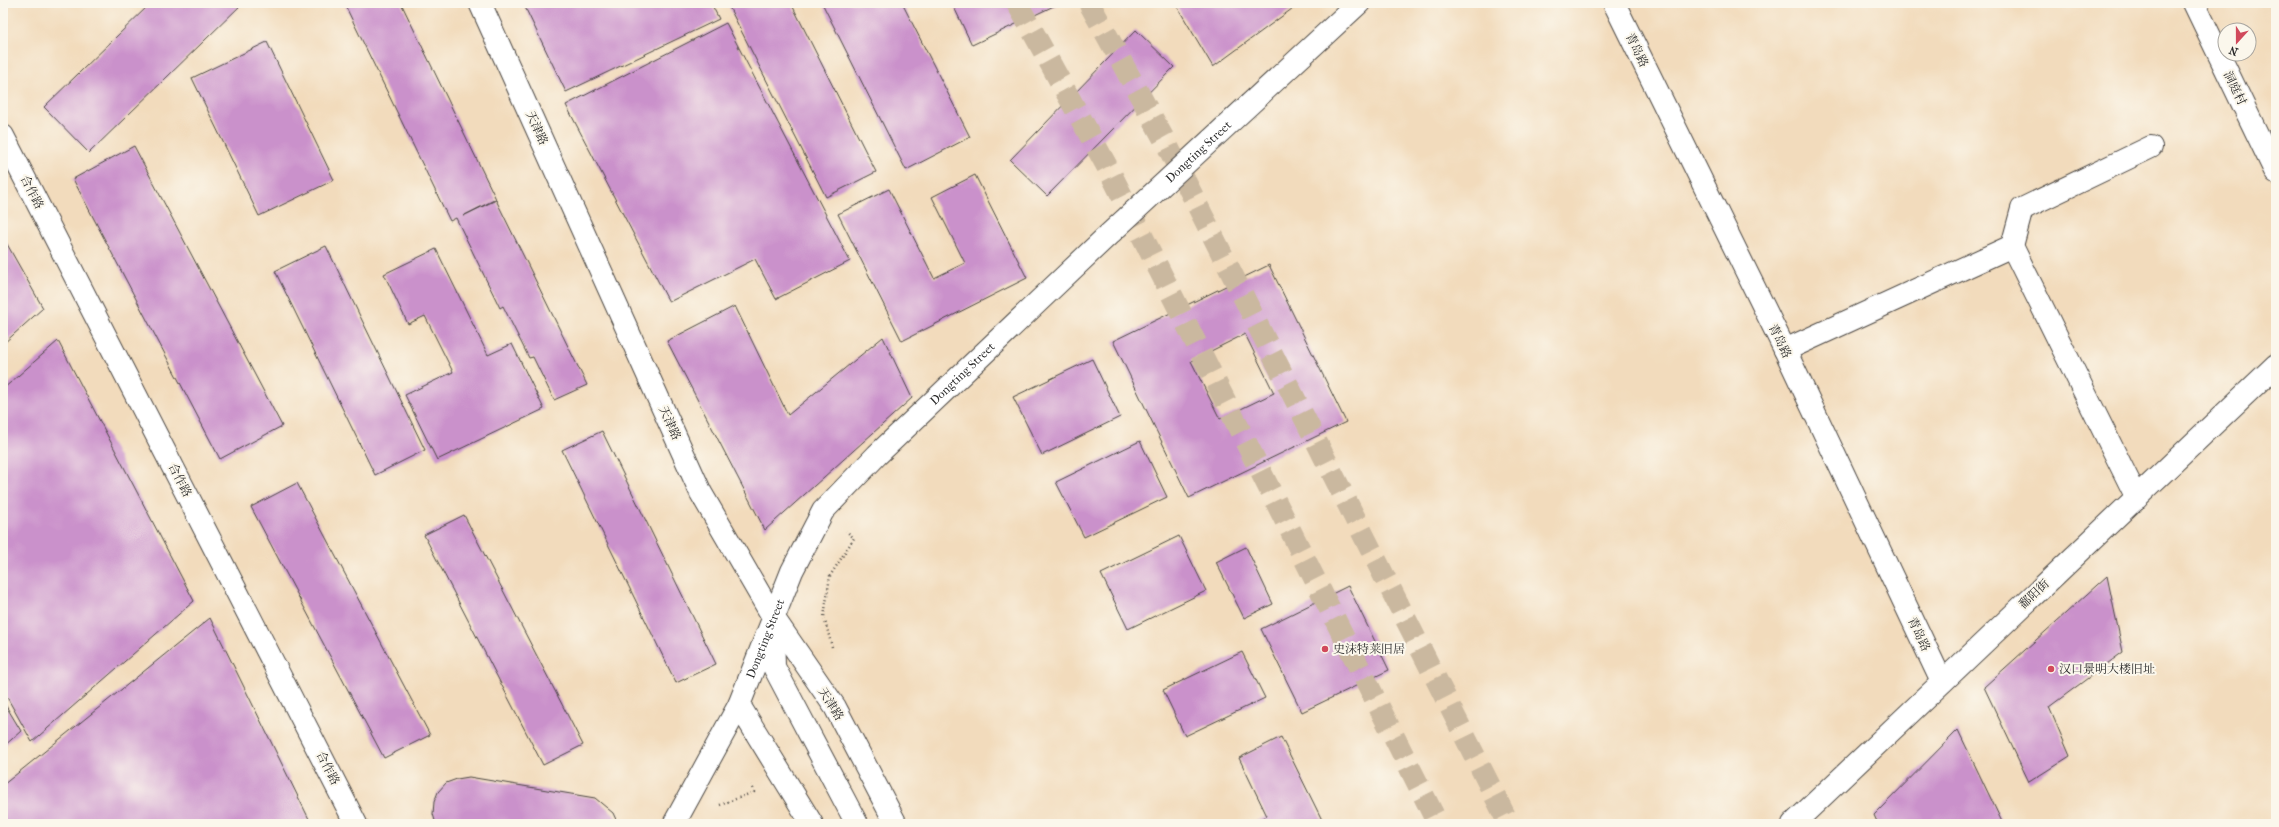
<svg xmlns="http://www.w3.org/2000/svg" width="2279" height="827" viewBox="0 0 2279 827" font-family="'IM FELL French Canon','Noto Serif SC',serif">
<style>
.building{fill:#ca91cb;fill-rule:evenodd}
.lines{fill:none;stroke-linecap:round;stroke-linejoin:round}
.major-tunnel{stroke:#cab89f;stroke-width:22;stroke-dasharray:22 11;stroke-linecap:butt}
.minor-casing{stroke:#494541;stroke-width:24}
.path{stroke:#494541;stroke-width:2.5;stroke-dasharray:1 3;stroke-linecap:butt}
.minor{stroke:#fff;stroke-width:22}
.poi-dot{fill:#d1495b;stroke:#fbf7ec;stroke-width:1.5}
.labels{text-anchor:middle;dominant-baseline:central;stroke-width:4;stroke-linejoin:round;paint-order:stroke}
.street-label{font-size:12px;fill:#2b2b2b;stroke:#fbf7ec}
.poi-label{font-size:12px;fill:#2b2b2b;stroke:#fbf7ec;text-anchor:start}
</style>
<rect width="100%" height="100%" fill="#fbf7ec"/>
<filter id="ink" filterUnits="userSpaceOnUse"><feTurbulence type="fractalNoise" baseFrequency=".025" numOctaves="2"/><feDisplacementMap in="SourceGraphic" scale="8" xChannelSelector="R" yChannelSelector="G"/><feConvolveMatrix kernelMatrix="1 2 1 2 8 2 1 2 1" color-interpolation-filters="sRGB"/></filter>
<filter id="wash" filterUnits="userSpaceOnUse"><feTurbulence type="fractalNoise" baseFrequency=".012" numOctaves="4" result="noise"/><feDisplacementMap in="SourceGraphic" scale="16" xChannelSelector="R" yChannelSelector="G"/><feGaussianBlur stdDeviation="0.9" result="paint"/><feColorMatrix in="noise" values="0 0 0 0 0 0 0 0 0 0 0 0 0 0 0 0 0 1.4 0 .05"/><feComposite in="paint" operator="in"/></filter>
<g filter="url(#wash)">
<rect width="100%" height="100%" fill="#f2dbbc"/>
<g id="blocks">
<g class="building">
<path d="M 151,3 L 243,3 L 89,153 L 44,107 Z"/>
<path d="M 344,3 L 401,3 L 496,199 L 463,216 L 496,200 L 587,385 L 554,400 L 533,357 L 529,358 L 503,306 L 500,308 L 456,218 L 450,221 Z"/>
<path d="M 523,3 L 711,3 L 719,19 L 566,92 Z"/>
<path d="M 727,3 L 791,3 L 876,172 L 826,197 Z"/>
<path d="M 822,3 L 902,3 L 970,137 L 906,170 Z"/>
<path d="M 952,3 L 1060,3 L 972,45 Z"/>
<path d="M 1175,3 L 1300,3 L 1213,67 Z"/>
<path d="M 726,23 L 850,261 L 776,299 L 755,259 L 669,302 L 566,105 Z"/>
<path d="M 1136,30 L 1174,67 L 1047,196 L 1010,160 Z"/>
<path d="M 267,42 L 334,180 L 259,216 L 192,78 Z"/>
<path d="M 134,146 L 282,426 L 220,459 L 73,179 Z"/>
<path d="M 975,175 L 1027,278 L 902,341 L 838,214 L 889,189 L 934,278 L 965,263 L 932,197 Z"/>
<path d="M 3,237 L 43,308 L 3,344 Z"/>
<path d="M 326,246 L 425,450 L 375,475 L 275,271 Z"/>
<path d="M 436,249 L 488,355 L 512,344 L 544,409 L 437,460 L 405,395 L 453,372 L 425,316 L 408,324 L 384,274 Z"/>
<path d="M 1269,265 L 1346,422 L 1189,498 L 1113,341 ZM 1245,334 L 1274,393 L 1220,419 L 1191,361 Z"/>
<path d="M 735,306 L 788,415 L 883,337 L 912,398 L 765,530 L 667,341 Z"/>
<path d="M 58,341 L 194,601 L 32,742 L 3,690 L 3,389 Z"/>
<path d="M 1092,359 L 1120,417 L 1042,455 L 1013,397 Z"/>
<path d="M 602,431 L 716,664 L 676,683 L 562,450 Z"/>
<path d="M 1140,441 L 1167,497 L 1084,537 L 1056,482 Z"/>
<path d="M 297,483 L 430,735 L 384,758 L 251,507 Z"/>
<path d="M 464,515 L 583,745 L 543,765 L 424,535 Z"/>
<path d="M 1179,536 L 1206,591 L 1128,629 L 1101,574 Z"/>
<path d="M 1246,547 L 1273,604 L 1244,618 L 1216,562 Z"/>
<path d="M 2107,576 L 2123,652 L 2049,707 L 2070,756 L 2029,782 L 1984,687 Z"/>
<path d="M 1348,586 L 1389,670 L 1302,712 L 1261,629 Z"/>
<path d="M 210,618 L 309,819 L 300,824 L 3,824 L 3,785 Z"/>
<path d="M 1242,652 L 1265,698 L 1185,736 L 1163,690 Z"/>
<path d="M 3,701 L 21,731 L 3,747 Z"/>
<path d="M 1958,730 L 2003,824 L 1878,824 L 1874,815 Z"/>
<path d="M 1281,737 L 1324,824 L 1250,824 L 1267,816 L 1239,758 Z"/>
<path d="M 469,777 L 595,798 L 613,813 L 618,824 L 436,824 L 433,814 L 434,802 L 438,792 L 446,783 L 457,779 Z"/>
</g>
</g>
</g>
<g filter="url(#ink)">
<use href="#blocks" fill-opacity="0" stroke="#494541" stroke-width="1"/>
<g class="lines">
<g class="major-tunnel">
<path d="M 1017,3 L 1109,170 L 1438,824"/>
<path d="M 1089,3 L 1165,141 L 1509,824"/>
</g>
<defs>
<g id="minor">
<path d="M 480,3 L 701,493 L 773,617 L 835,707 L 896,824"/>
<path d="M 1614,3 L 1785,350 L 1942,682"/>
<path d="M 2194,3 L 2276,173"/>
<path d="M 3,136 L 356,824"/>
<path d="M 2012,246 L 2022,209 L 2151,147"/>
<path d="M 1785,350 L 2012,246 L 2137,498"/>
<path d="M 773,628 L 774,667 L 857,824"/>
<path d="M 739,705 L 812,824"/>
<path id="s1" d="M 674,824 L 739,705 L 792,571 L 823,511 L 877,455 L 1104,239 L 1359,3"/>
<path d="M 1793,824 L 2276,365"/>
</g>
</defs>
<use href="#minor" class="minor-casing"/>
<g class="path">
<path d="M 832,647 L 824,617 L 830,576 L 854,538 L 846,531"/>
<path d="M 720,805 L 754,792 L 751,785"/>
</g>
<use href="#minor" class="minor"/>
</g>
</g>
<g class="poi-dot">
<circle cx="1325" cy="649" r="4"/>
<circle cx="2051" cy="669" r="4"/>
</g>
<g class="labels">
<g class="street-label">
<text transform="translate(1637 50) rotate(64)">青岛路</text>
<text transform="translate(2235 88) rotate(64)">洞庭村</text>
<text transform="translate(537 128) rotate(66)">天津路</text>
<text stroke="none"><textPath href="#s1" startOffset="867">Dongting Street</textPath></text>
<text transform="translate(32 192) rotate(63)">合作路</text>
<text transform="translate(1780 341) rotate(64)">青岛路</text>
<text stroke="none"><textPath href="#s1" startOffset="543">Dongting Street</textPath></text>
<text transform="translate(670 423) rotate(66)">天津路</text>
<text transform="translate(180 480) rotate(63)">合作路</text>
<text transform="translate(2034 594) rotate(-43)">鄱阳街</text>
<text transform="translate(1919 634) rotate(65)">青岛路</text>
<text stroke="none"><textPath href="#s1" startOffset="207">Dongting Street</textPath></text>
<text transform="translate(831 704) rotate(58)">天津路</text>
<text transform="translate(328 768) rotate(63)">合作路</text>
</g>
<g class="poi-label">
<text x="1333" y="649">史沫特莱旧居</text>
<text x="2059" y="669">汉口景明大楼旧址</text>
</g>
</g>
<rect width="2279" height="827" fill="none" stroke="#fbf7ec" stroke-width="16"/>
<g transform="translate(2237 42) rotate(201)"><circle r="19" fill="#fbf7ec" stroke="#a8a59f"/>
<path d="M0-3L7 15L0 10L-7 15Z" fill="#d1495b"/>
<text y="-6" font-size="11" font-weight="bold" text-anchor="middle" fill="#2b2b2b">N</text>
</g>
</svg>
